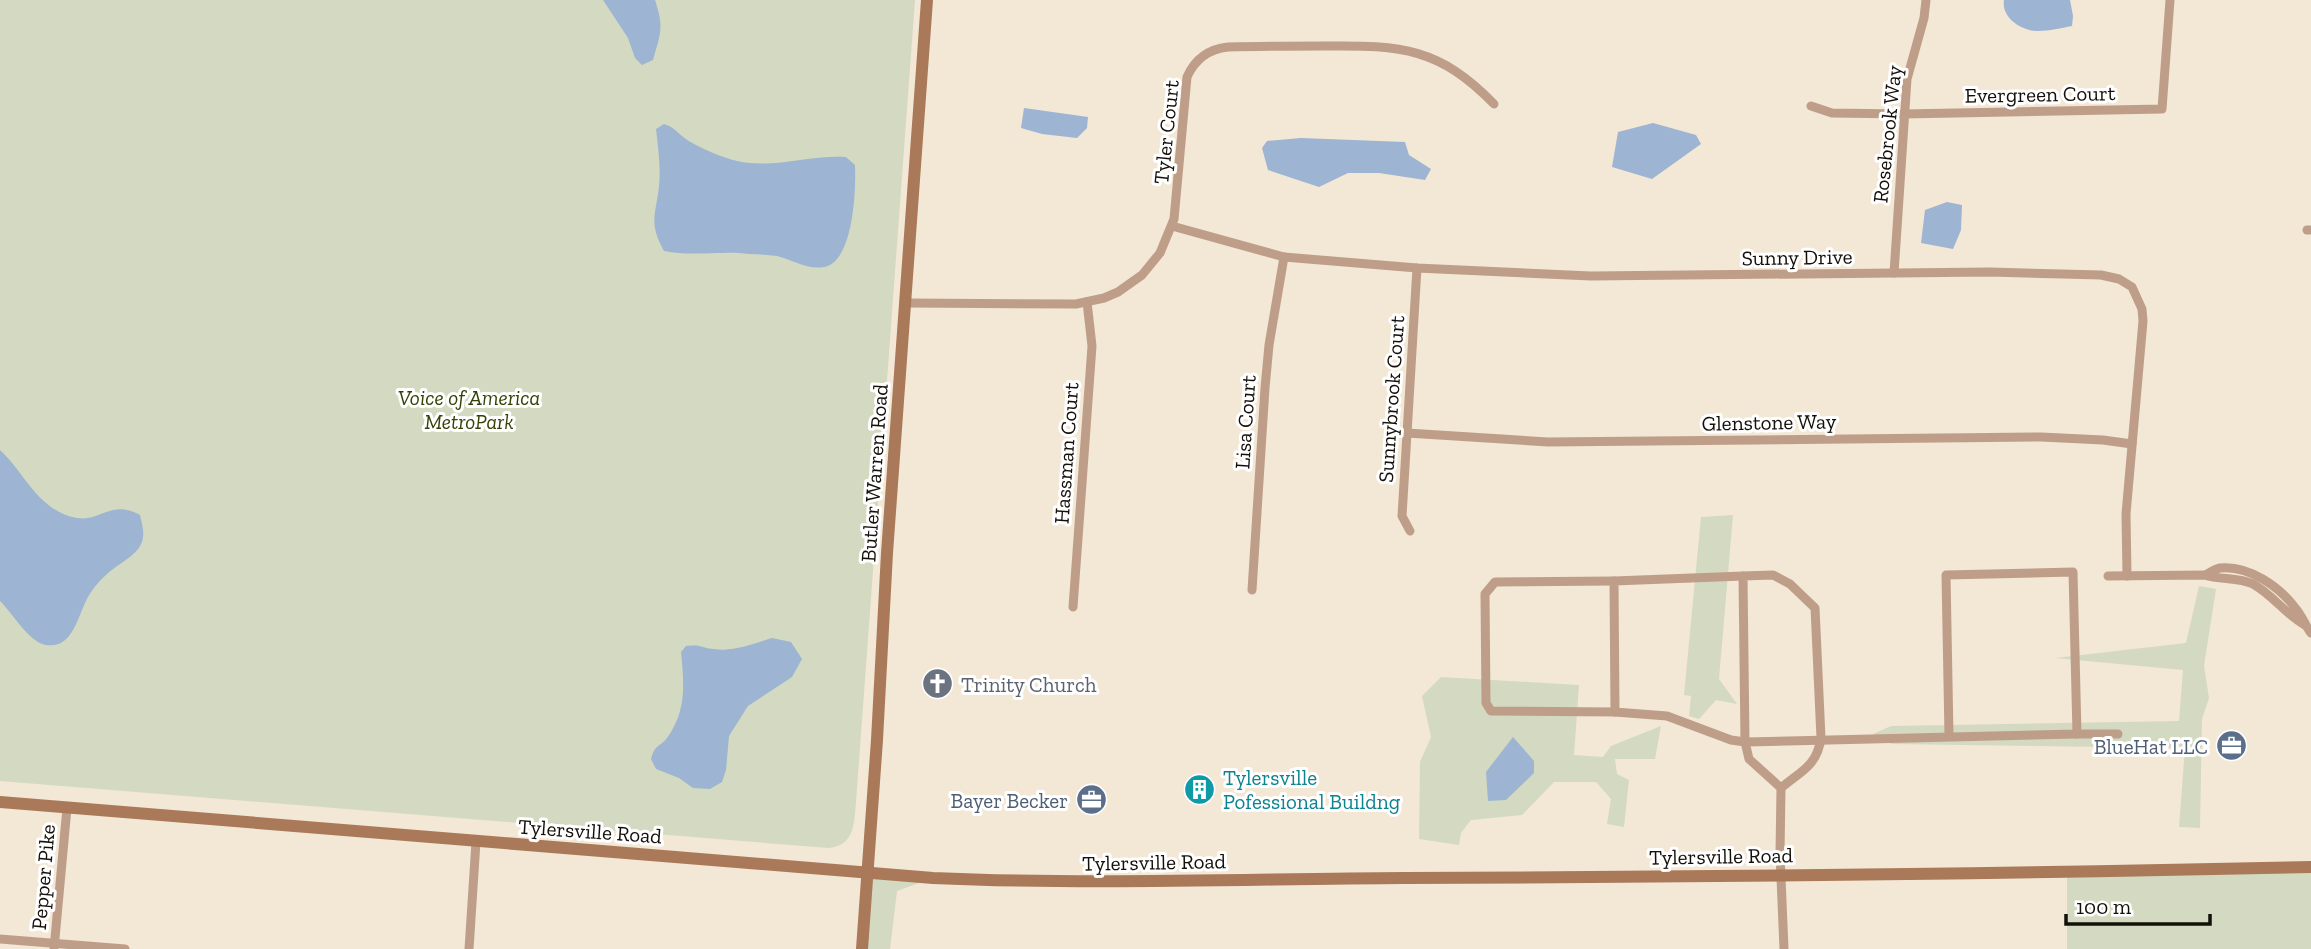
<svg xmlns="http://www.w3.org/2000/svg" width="2311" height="949" viewBox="0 0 2311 949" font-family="'Zilla Slab',serif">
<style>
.green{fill:#d3dac1}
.water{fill:#9db4d2}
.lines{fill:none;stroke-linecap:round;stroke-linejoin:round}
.minor{stroke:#bf9e89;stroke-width:9}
.secondary{stroke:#a97959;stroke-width:12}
.labels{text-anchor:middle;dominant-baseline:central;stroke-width:6;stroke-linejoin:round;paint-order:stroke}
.street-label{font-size:21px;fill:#130f09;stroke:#fff}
.park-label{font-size:21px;font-style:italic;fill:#354004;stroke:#fff}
.worship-label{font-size:21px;fill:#5b616d;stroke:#fff;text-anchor:start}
.service-label{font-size:21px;fill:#4e5e75;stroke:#fff;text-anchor:end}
.culture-label{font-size:21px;fill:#0d838f;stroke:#fff;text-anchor:start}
</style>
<rect width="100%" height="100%" fill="#f3e7d6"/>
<g class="green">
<path d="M 0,0 L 915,0 L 856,802 C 854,823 855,846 828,848 L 0,781 Z"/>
<path d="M 1733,515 L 1719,679 L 1737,704 L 1716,700 L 1699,719 L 1689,716 L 1691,696 L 1684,695 L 1701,517 Z"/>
<path d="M 2199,586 L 2216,589 L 2204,666 L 2209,698 L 2202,719 L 2200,828 L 2179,827 L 2185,748 L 1892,744 L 1873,734 L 1891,726 L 2179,721 L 2183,670 L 2055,658 L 2186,643 Z"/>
<path d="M 1441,677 L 1579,685 L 1574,755 L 1603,757 L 1611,746 L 1661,726 L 1655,759 L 1615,759 L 1617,774 L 1629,780 L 1624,827 L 1607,824 L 1611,799 L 1596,782 L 1554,782 L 1522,815 L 1471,820 L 1461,833 L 1459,845 L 1419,839 L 1420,762 L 1431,737 L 1422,696 Z"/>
<path d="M 2311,867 L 2311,949 L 2067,949 L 2067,871 Z"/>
<path d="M 867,873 L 933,878 L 897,891 L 890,949 L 862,949 Z"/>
</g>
<g class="water">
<path d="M 603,0 L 655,0 C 664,28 661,32 653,60 L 642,65 L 635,58 L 628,38 Z"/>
<path d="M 2004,0 L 2070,0 L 2073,16 L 2072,26 C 2061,28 2049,31 2038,31 C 2021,31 2001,17 2004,0 Z"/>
<path d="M 1024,108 L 1088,117 L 1087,128 L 1077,138 L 1042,134 L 1021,128 Z"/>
<path d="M 1653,123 L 1696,135 L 1701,144 L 1652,179 L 1612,167 L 1618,132 Z"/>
<path d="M 664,124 C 673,127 675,130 682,136 C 692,145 723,158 737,161 C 776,169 808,155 846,157 L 855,165 C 856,188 854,262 824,267 C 807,270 793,260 777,256 C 768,255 759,254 750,254 C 721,250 693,257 664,251 C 648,222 656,215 659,186 C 661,167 658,147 656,129 Z"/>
<path d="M 1301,138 L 1405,142 L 1409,155 L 1431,169 L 1425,180 L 1379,173 L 1348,173 L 1319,187 L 1268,170 L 1262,148 L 1267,141 Z"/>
<path d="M 1947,202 L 1962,205 L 1961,230 L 1953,249 L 1921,243 L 1925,210 Z"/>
<path d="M 0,450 C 25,473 38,511 77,518 C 101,522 110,499 140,515 C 142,524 145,533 142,542 C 136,557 117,564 106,575 C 98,582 90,592 86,601 C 77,619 72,649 46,645 C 30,643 13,614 0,601 Z"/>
<path d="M 772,638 L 791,642 L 802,659 L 792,677 L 748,706 L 729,736 L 726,770 L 722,782 L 710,789 L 693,788 L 679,778 L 656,769 L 651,759 C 655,744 659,748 667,738 C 687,710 684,684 681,652 L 686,646 C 702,644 701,648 714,649 C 734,652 753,644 772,638 Z"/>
<path d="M 1513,737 L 1534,761 L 1534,773 L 1506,800 L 1488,801 L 1486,772 Z"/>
</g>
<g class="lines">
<g class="minor">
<path d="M 1811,106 L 1832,113 L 1903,114 L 2162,109 L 2170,0"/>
<path d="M 1172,226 L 1284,257 L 1417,268 L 1591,276 L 1990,272 L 2101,275 L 2119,279 L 2132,287 L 2142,309 L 2143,321 L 2126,514 L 2127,576"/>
<path d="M 2307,230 L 2311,230"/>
<path d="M 1894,273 L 1907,79 L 1924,18 L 1926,0"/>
<path d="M 906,303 L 1076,304 L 1104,298 L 1118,292 L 1142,275 L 1160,253 L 1174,219 L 1187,77 C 1195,59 1209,49 1228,47 C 1261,46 1294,46 1326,46 C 1401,45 1440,48 1494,104"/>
<path d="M 1407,433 L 1548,442 L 2041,437 L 2103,440 L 2132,444"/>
<path d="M 1410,531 L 1402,516 L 1417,268"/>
<path d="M 2205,575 C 2209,573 2215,569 2220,568 C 2249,565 2280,587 2296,609 C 2302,616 2305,625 2311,633"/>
<path d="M 1743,576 L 1614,581 L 1615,712 L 1667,716 L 1731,740 L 1745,742 L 2077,734 L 2073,572 L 1946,575 L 1949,736"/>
<path d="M 2108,576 L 2205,575 C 2220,580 2238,577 2253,584 C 2273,595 2285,614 2305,625"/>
<path d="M 1614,581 L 1495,582 L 1485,594 L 1486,703 L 1491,711 L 1615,712"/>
<path d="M 1252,590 L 1265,388 L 1269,345 L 1284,257"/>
<path d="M 1073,607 L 1092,346 L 1087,302"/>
<path d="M 2077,734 L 2118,734"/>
<path d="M 1781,788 C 1801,771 1817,766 1821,738 L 1815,608 L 1790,584 L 1773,575 L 1743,576 L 1745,742 L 1749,759 L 1781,788 L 1780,854 L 1784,949"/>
<path d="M 0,939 L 125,949"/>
<path d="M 54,949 L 67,808"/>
<path d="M 469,949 L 476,842"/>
</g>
<g class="secondary">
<path d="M 0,802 L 933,878 C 1090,885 1247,879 1404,878 C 1706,877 2009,874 2311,867"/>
<path d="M 862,949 L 877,740 L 887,553 L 927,0"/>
</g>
</g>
<defs>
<symbol id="church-disc" viewBox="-11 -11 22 22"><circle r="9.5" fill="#6b7280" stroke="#fff"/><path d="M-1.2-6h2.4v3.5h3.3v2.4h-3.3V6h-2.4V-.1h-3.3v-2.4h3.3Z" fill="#fff"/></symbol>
<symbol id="office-disc" viewBox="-11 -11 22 22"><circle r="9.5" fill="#5c6f8a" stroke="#fff"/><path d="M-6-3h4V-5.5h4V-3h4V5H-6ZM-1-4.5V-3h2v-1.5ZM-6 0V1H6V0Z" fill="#fff"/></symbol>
<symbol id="building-disc" viewBox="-11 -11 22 22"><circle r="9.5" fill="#0f9aa8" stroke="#fff"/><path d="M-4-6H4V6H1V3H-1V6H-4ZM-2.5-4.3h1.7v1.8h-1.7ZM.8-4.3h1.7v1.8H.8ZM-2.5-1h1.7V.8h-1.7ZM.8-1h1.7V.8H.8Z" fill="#fff"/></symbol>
</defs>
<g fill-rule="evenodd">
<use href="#church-disc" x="920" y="666" width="35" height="35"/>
<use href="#office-disc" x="2214" y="728" width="35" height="35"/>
<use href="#building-disc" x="1182" y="772" width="35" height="35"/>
<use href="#office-disc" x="1074" y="782" width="35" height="35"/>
</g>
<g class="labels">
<g class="street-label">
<text transform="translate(2040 94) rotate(-1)">Evergreen Court</text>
<text transform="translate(1166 132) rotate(-84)">Tyler Court</text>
<text transform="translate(1887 134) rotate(-84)">Rosebrook Way</text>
<text transform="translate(1797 257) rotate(-1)">Sunny Drive</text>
<text transform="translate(1391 399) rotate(-86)">Sunnybrook Court</text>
<text transform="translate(1245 422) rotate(-86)">Lisa Court</text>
<text transform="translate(1769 422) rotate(-1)">Glenstone Way</text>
<text transform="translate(1066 453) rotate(-86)">Hassman Court</text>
<text transform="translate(874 473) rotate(-86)">Butler Warren Road</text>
<text transform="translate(590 831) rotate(4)">Tylersville Road</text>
<text transform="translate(1721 856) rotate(-1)">Tylersville Road</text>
<text transform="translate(1154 862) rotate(-1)">Tylersville Road</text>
<text transform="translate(43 877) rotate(-85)">Pepper Pike</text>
</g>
<g class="park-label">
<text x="469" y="397">Voice of America<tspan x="469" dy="24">MetroPark</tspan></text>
</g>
<g class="worship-label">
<text x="961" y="684">Trinity Church</text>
</g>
<g class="service-label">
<text x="2208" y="746">BlueHat LLC</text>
<text x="1068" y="800">Bayer Becker</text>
</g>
<g class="culture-label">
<text x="1223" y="777">Tylersville<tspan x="1223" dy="24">Pofessional Buildng</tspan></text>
</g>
</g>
<path d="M2066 914v10h144v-10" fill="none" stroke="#130f09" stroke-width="3.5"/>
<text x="2076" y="914" font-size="21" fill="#130f09" stroke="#ffffff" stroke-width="5" paint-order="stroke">100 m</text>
</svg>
